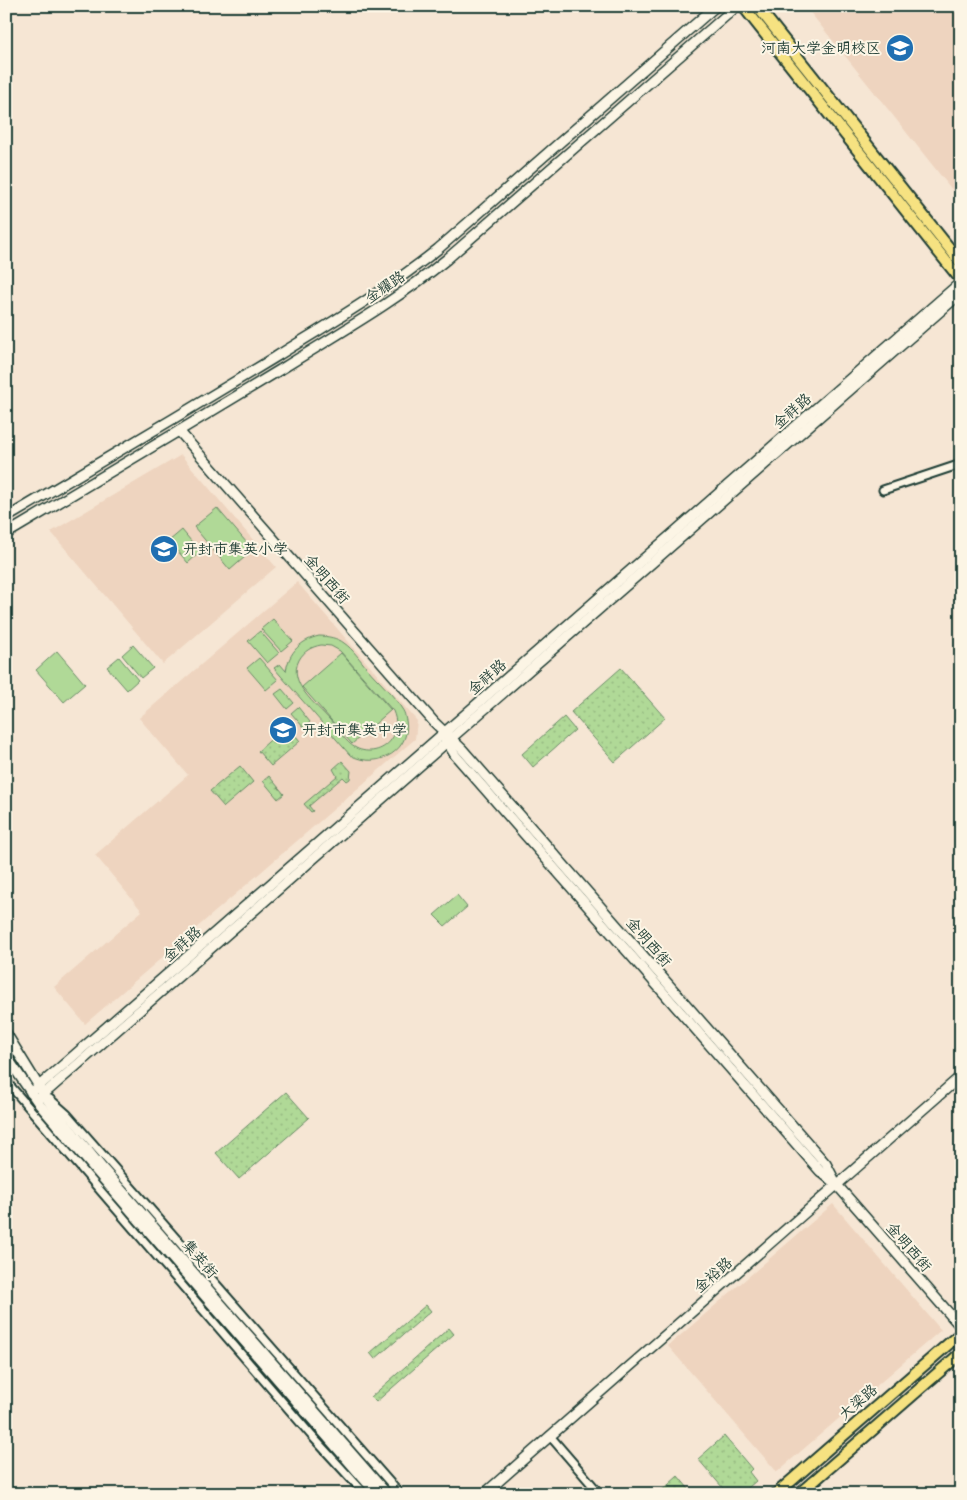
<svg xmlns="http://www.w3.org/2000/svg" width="967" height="1500" viewBox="0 0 967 1500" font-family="'Shantell Sans','LXGW WenKai TC',sans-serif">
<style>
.built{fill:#eed4bf}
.grass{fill:url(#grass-dots);stroke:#688b66}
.green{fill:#b0d997;stroke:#688b66;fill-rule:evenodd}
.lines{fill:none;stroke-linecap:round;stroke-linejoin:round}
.street-casing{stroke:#1f3d34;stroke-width:11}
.secondary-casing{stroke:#1f3d34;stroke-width:12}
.primary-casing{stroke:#1f3d34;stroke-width:14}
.street{stroke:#fcf5e5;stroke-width:7}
.secondary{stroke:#fcf5e5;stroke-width:9}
.primary{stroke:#f6e281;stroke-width:10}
.labels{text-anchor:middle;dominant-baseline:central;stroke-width:4;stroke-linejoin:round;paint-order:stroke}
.poi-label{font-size:15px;fill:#1f3d34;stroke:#fcf5e5;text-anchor:start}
.street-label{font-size:15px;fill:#1f3d34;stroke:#fcf5e5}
</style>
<defs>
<pattern id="grass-dots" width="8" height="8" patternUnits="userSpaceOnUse" patternTransform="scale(1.25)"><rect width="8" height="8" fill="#b0d997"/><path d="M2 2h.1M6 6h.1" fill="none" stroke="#97bb83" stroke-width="1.8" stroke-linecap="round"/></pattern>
</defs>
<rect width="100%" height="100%" fill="#f6e6d4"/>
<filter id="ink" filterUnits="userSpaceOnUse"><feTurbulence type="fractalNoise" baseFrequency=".02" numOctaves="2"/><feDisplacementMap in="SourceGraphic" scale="10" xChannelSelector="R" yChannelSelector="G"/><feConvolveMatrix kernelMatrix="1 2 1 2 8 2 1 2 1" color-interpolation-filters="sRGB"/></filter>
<g filter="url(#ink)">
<g class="built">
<path d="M 805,6 L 961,6 L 961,201 L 895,118 Z"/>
<path d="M 181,455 L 276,567 L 163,664 L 51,532 Z"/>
<path d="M 297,582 L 417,721 L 415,739 L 85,1024 L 54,987 L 142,911 L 95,855 L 188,775 L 139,718 Z"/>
<path d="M 833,1204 L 941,1330 L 777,1472 L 668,1346 Z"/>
</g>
<g class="grass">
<path d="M 621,668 L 665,718 L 615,762 L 571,712 Z"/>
<path d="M 564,717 L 575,730 L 533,767 L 522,754 Z"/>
<path d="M 287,725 L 300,741 L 271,766 L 258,751 Z"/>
<path d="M 342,761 L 351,771 L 350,779 L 347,781 L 343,777 L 309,806 L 313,811 L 311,812 L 304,804 L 337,776 L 333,769 Z"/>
<path d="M 240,766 L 253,782 L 224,807 L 210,791 Z"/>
<path d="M 269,776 L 284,794 L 278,799 L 263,781 Z"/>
<path d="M 286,1092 L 309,1118 L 239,1179 L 216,1153 Z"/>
<path d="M 426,1305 L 431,1311 L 375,1359 L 370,1353 Z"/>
<path d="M 449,1328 L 454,1334 L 376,1402 L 371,1397 Z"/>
<path d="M 724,1436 L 752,1469 L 749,1472 L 756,1481 L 741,1494 L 728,1494 L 698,1459 Z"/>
<path d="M 678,1476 L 693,1494 L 658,1494 Z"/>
</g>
<g class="green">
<path d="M 217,508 L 253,550 L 230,570 L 194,527 Z"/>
<path d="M 182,530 L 200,552 L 188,563 L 169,541 Z"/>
<path d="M 273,619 L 293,641 L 281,651 L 261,629 Z"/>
<path d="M 260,631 L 279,653 L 267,663 L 248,641 Z"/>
<path d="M 319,636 C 327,636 338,638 344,643 C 353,649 360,660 367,668 C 378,681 394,695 402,709 C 403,710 405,714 405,716 C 415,749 378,771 350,755 L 274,668 L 280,664 L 286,671 C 289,652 301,640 319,636 ZM 321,645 L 331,646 L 340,651 L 393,711 C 397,721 398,731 391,740 C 383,751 368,754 356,748 C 346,743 338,729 330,720 C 317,705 287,683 299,660 C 304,651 311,647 321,645 Z"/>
<path d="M 133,645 L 153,668 L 141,678 L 122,655 Z"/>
<path d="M 57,651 L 85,684 L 64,702 L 36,670 Z"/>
<path d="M 341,653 L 391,710 L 352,744 L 302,687 Z"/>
<path d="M 119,657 L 138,680 L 127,690 L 107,667 Z"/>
<path d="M 259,658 L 278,680 L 266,690 L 247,668 Z"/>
<path d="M 282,689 L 294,703 L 287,709 L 275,694 Z"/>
<path d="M 298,707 L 310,722 L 304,728 L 291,713 Z"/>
<path d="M 457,895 L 467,907 L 445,926 L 434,915 Z"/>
</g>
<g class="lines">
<defs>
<g id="street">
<path d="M 883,490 L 961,464"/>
<path d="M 6,1081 L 311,1435 L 365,1494"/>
<path d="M 50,1099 L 67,1114 L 400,1494"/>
<path d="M 550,1436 L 600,1494"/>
</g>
<g id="secondary">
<path d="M 179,431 L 434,722 L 462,749 L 826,1164 L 837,1185"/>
<path d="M 6,518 C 96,465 185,412 274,358 C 330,323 387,290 438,249 L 716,6"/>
<path d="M 6,534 C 99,479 191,424 283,368 C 339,333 396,301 447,259 L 737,6"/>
<path d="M 444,737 L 455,755 L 820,1171 L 837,1185 L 961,1327"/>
<path d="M 6,1033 L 46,1098 L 57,1113 L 104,1170 L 387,1494"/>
<path d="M 6,1056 L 39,1104 L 99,1174 L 377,1494"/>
<path d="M 31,1093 L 961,282"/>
<path d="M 37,1100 L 961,293"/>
<path d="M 484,1494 L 961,1076"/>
</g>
<g id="primary">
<path d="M 743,6 L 961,280"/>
<path d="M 757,6 L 961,263"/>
<path d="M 776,1494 L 961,1333"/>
<path d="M 799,1494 L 961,1353"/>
</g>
</defs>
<use href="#street" class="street-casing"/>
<use href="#secondary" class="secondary-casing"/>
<use href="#primary" class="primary-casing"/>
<use href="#street" class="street"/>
<use href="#secondary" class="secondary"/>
<use href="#primary" class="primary"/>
</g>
</g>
<defs>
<symbol id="university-disc" viewBox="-11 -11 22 22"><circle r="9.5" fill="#1f6fb2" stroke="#fcf5e5"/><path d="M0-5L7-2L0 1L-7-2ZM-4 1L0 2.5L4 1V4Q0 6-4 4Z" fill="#fff"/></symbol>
<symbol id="school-disc" viewBox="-11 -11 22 22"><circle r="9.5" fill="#1f6fb2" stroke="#fcf5e5"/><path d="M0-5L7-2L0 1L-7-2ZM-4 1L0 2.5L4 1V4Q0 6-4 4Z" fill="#fff"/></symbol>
</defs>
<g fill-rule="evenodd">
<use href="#university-disc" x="884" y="32" width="32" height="32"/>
<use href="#school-disc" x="148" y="533" width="32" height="32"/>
<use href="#school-disc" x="267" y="714" width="32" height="32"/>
</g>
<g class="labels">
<g class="poi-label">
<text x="881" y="48" text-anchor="end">河南大学金明校区</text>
<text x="183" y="549">开封市集英小学</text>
<text x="302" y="730">开封市集英中学</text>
</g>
<g class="street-label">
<text transform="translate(385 287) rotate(-34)">金耀路</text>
<text transform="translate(792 411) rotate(-41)">金祥路</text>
<text transform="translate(327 579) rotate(49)">金明西街</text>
<text transform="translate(487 677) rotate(-41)">金祥路</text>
<text transform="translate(649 942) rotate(49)">金明西街</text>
<text transform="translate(182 944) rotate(-41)">金祥路</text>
<text transform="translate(909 1247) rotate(49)">金明西街</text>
<text transform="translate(200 1259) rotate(49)">集英街</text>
<text transform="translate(713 1275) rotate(-41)">金裕路</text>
<text transform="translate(858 1402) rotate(-41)">大梁路</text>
</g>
</g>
<rect width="967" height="1500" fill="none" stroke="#fcf5e5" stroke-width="25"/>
<rect x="12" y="12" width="942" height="1475" fill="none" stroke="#1f3d34" stroke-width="2" filter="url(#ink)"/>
</svg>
